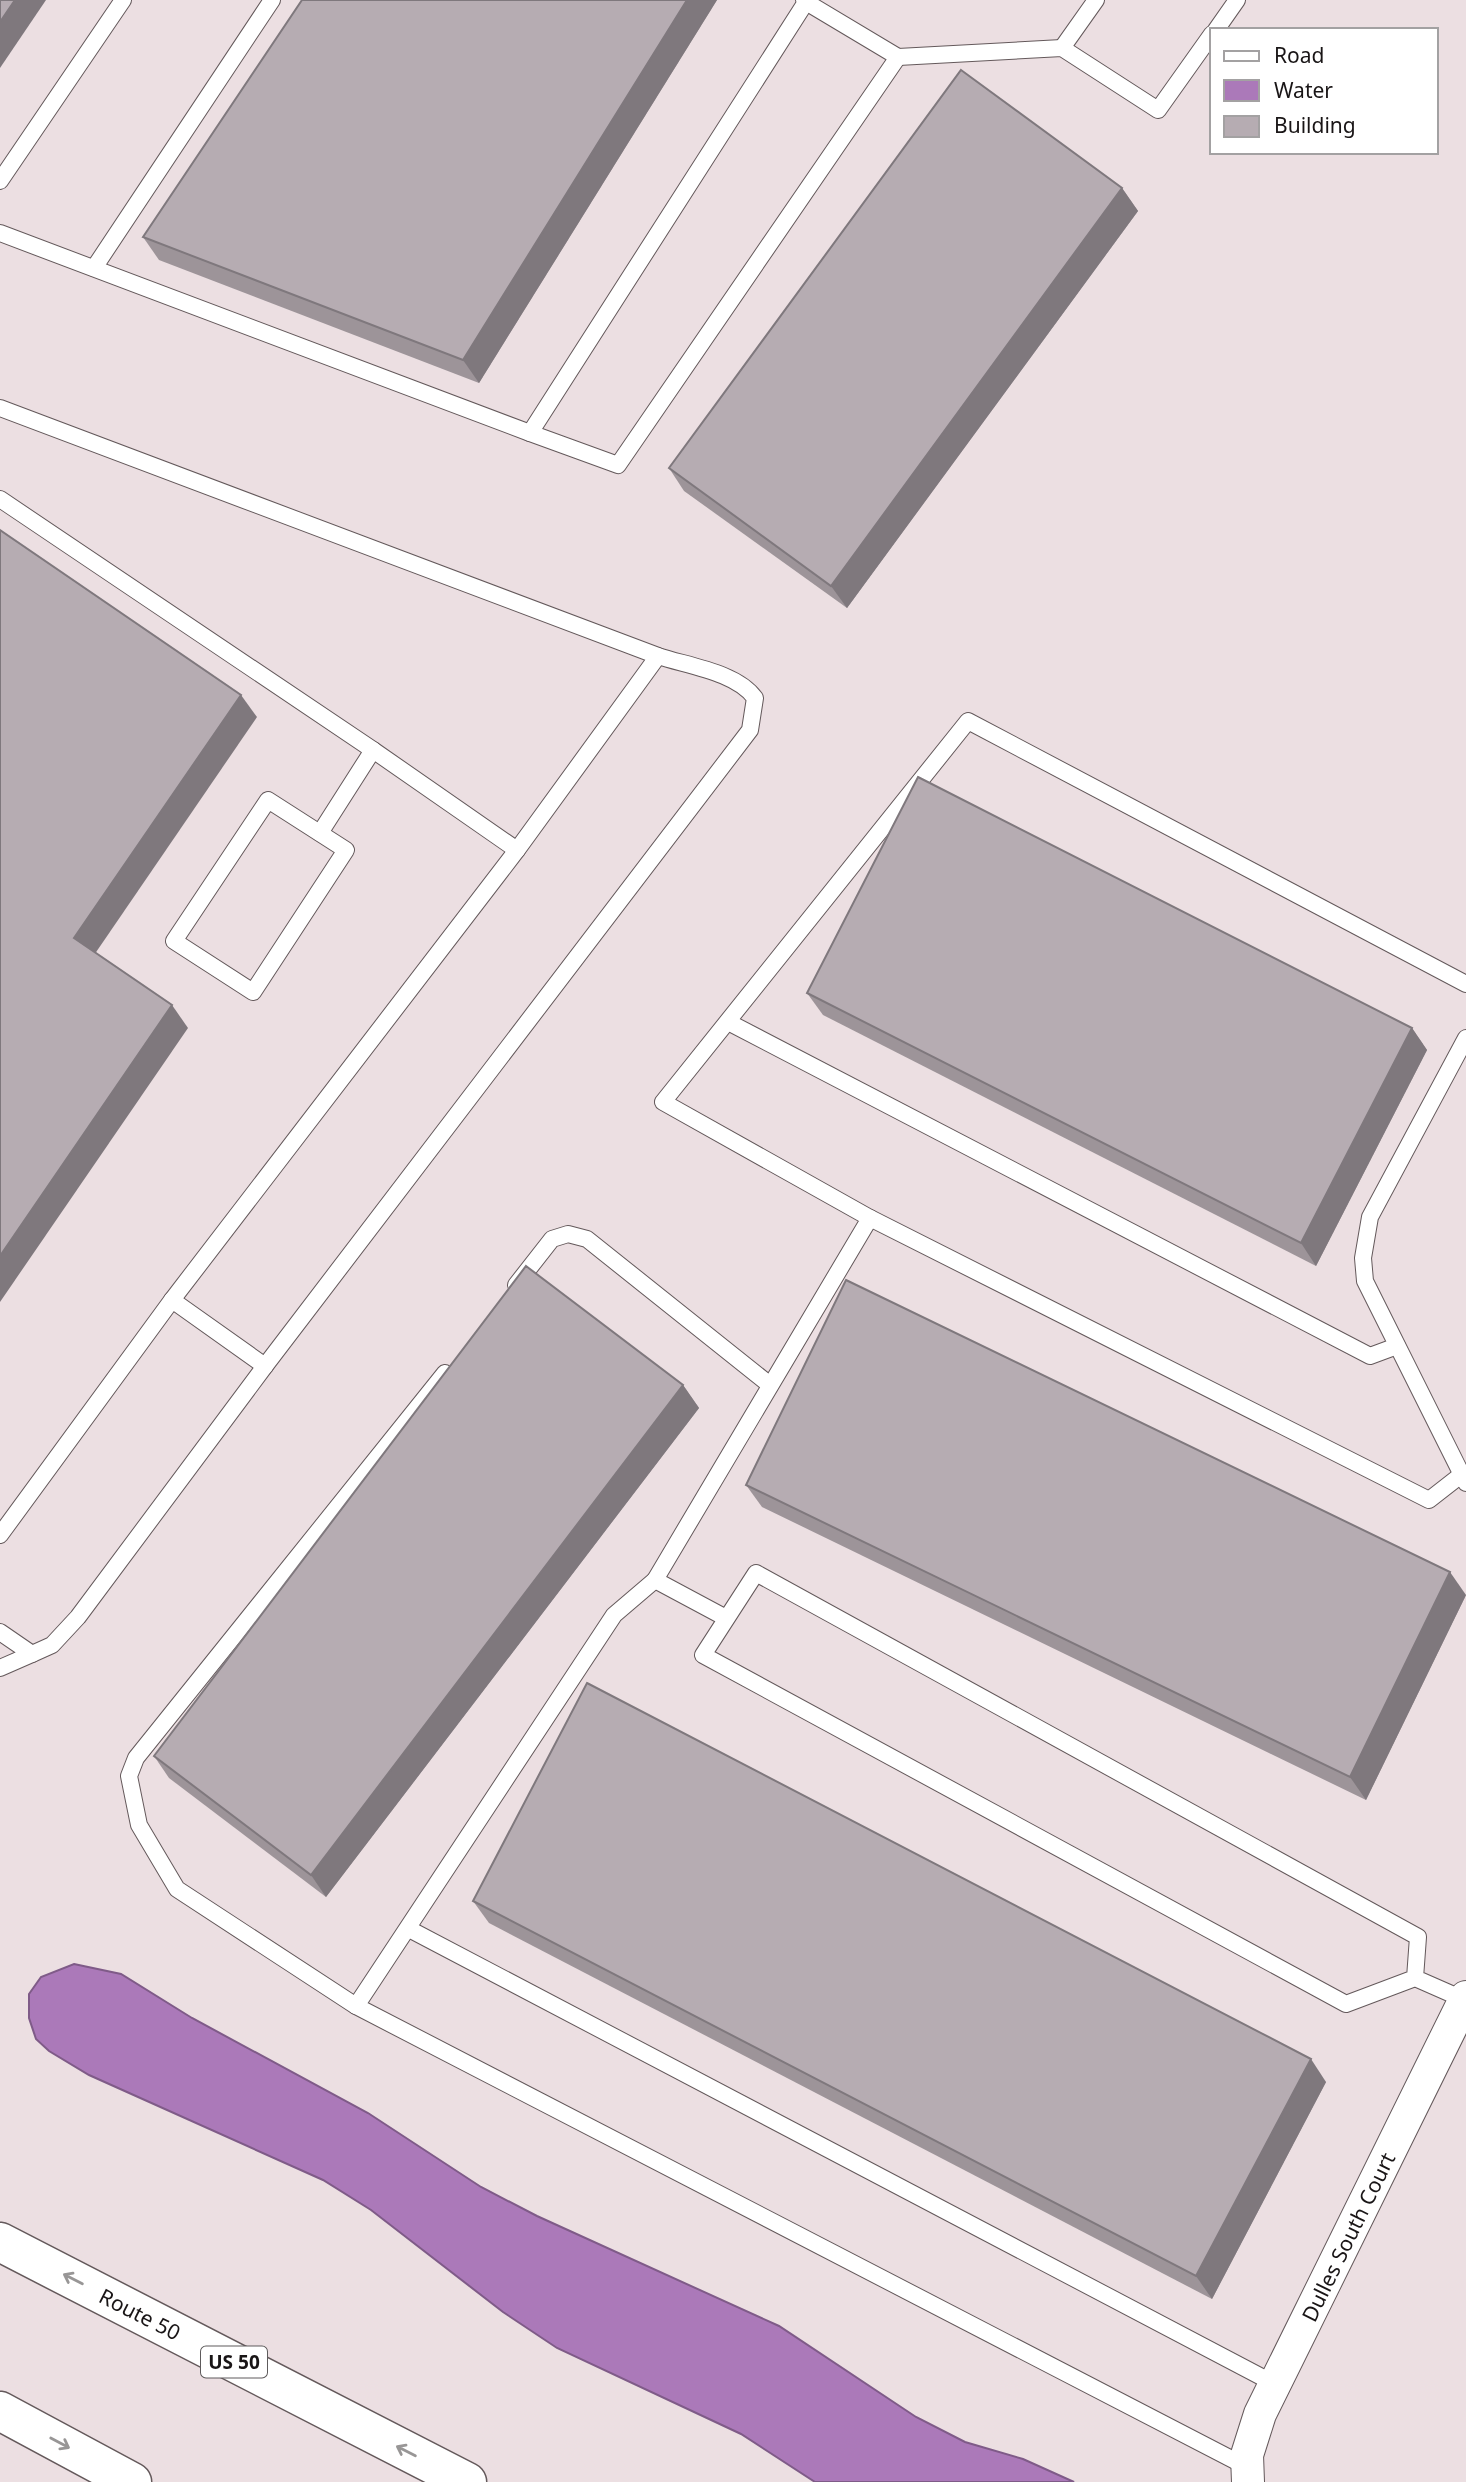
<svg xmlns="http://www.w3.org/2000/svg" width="1466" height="2482" viewBox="0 0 1466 2482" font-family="'Noto Sans',sans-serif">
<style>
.water{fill:#ab79b9;stroke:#7f5b88;stroke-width:2}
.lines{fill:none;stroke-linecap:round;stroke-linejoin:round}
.service-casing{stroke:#64595b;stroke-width:18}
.minor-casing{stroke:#64595b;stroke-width:34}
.trunk-casing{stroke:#64595b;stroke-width:41}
.service{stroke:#fff;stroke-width:16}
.minor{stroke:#fff;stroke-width:32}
.trunk{stroke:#fff;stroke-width:38}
.wall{fill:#9d9499}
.shaded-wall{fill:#7f787d}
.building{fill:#b6acb2;stroke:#7f787d;stroke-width:2}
.oneway{stroke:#989696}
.labels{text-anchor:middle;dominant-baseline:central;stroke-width:5;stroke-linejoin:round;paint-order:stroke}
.shield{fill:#fff;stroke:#5e5b5c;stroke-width:2}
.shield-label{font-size:19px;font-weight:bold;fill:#191516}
.street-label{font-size:21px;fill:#191516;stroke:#fff}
</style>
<rect width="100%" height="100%" fill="#ecdfe2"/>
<path class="water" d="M 74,1964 L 121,1974 L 192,2018 L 368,2113 L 481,2187 L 537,2216 L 779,2326 L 916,2417 L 965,2442 L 1023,2459 L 1074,2482 L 815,2482 L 741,2434 L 557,2348 L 503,2312 L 371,2210 L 323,2180 L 89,2075 L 49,2051 L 36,2039 L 29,2018 L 29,1994 L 41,1977 Z"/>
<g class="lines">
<defs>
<g id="service">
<path d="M 1216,30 L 1237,0"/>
<path d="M 1062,48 L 1096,0"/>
<path d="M 898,57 L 1062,48 L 1158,110 L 1212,34"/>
<path d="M 0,181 L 123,0"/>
<path d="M 0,233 L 530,433 L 806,2 L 804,0"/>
<path d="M 94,268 L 272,0"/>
<path d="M 0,408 L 658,656 C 688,666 736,672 755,698 L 750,730 L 265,1366 L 78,1617 L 52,1645 L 32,1654"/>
<path d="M 530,433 L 618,465 L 898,57 L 806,2"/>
<path d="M 0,499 L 373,750 L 320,833"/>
<path d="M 373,750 L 517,850 L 658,656"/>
<path d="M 268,800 L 346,850 L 253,992 L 174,941 Z"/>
<path d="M 728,1022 L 1370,1356 L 1397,1346"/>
<path d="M 870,1218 L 1429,1500 L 1461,1475"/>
<path d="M 516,1285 L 552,1239 L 568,1234 L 587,1239 L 770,1385"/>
<path d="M 172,1300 L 265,1366"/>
<path d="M 1466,1483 L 1365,1281 L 1363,1258 L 1370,1217 L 1466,1038"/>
<path d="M 0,1535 L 172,1300 L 517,850"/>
<path d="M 655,1580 L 614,1615 L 356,2006 L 1247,2467"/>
<path d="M 726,1618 L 655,1580 L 870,1218 L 663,1102 L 968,721 L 1466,984"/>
<path d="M 0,1632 L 32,1654 L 0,1668"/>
<path d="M 409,1929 L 1275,2384"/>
<path d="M 1415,1978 L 1418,1937 L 756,1573 L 703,1655 L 1346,2004 L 1415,1978 L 1465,2000"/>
<path d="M 356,2006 L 177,1889 L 139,1825 L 129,1776 L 136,1758 L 445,1373"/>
</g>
<path id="minor" d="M 1248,2482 L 1247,2455 L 1260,2414 L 1466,1997"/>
<g id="trunk">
<path d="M 0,2242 L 467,2482"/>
<path d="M 0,2411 L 132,2482"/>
</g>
</defs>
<use href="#service" class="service-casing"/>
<use href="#minor" class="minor-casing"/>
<use href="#trunk" class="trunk-casing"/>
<use href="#service" class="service"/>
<use href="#minor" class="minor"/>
<use href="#trunk" class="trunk"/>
</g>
<g class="wall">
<path d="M 302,0 L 717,0 L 479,383 L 159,260 L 143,237 Z"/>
<path d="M 1122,188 L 1138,211 L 847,608 L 684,491 L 669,468 Z"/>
<path d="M 807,993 L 1412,1028 L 1427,1050 L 1316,1266 L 823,1015 Z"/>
<path d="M 683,1385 L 699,1408 L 326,1897 L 169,1778 L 154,1756 Z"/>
<path d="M 746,1485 L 1466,1595 L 1366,1800 L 762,1507 Z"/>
<path d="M 473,1901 L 1326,2082 L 1212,2299 L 489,1923 Z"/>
</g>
<g class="shaded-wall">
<path d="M 15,0 L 46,0 L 0,68 L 0,22 Z"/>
<path d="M 687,0 L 717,0 L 479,383 L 463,360 Z"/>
<path d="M 1122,188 L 1138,211 L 847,608 L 831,586 Z"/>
<path d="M 241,695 L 257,717 L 90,961 L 74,938 Z"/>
<path d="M 172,1005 L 188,1028 L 0,1302 L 0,1256 Z"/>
<path d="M 1412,1028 L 1427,1050 L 1316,1266 L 1301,1243 Z"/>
<path d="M 683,1385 L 699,1408 L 326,1897 L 311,1875 Z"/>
<path d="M 1450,1572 L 1466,1595 L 1366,1800 L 1350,1777 Z"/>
<path d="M 1311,2059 L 1326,2082 L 1212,2299 L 1196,2276 Z"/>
</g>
<g class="building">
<path d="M 0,0 L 15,0 L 0,22 Z"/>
<path d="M 302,0 L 687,0 L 463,360 L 143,237 Z"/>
<path d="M 961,70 L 1122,188 L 831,586 L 669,468 Z"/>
<path d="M 0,530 L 241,695 L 74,938 L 172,1005 L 0,1256 Z"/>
<path d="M 918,777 L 1412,1028 L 1301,1243 L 807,993 Z"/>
<path d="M 526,1266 L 683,1385 L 311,1875 L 154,1756 Z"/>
<path d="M 846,1280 L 1450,1572 L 1350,1777 L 746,1485 Z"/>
<path d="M 587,1683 L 1311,2059 L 1196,2276 L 473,1901 Z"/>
</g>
<defs><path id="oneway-shaft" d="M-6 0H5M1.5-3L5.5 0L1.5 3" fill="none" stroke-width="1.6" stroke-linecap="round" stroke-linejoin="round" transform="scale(1.75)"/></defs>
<g class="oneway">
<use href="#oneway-shaft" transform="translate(73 2279) rotate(-153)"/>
<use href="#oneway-shaft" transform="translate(60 2443) rotate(28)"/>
<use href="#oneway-shaft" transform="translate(406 2451) rotate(-153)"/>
</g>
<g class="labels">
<rect class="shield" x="201" y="2346.5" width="66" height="31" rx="5"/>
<g class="shield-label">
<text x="234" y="2362">US 50</text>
</g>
<g class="street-label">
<text transform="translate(1348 2237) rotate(-64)">Dulles South Court</text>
<text transform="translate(140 2314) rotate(27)">Route 50</text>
</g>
</g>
<rect x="1210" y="28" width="228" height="126" fill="#ffffff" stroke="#a3a1a2" stroke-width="2"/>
<rect x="1224" y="51" width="35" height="10" fill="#ffffff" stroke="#a3a1a2" stroke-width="2"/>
<text x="1274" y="63" font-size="21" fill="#191516">Road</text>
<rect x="1224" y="80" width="35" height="21" fill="#ab79b9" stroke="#a3a1a2" stroke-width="2"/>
<text x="1274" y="98" font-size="21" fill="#191516">Water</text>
<rect x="1224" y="116" width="35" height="21" fill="#b6acb2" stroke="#a3a1a2" stroke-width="2"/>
<text x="1274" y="133" font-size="21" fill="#191516">Building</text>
</svg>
